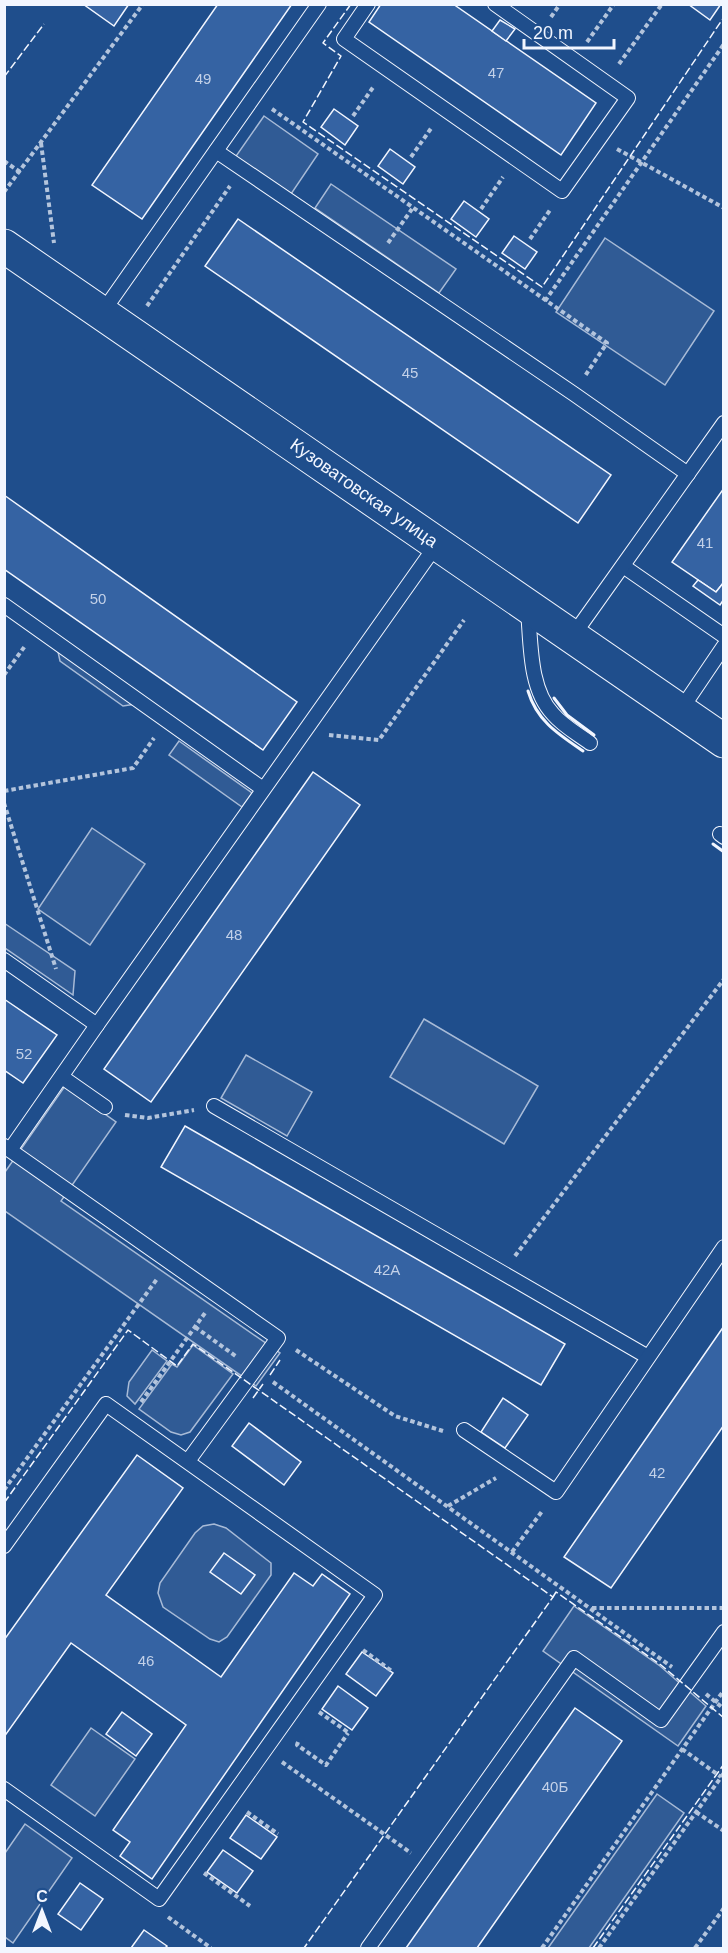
<svg xmlns="http://www.w3.org/2000/svg" width="728" height="1953" viewBox="0 0 728 1953" font-family="Arial,sans-serif">
<style>
.built{fill:#305b95;stroke:#a8bbd7;stroke-width:1.5}
.building{fill:#3563a3;stroke:#f2f6ff;stroke-width:1.5}
.lines{fill:none;stroke-linecap:round;stroke-linejoin:round}
.service-casing{stroke:#f2f6ff;stroke-width:16}
.tertiary-casing{stroke:#f2f6ff;stroke-width:35}
.path{stroke:#b3c4dc;stroke-width:4;stroke-dasharray:4.5 3;stroke-linecap:butt}
.service{stroke:#1f4e8c;stroke-width:14}
.tertiary{stroke:#1f4e8c;stroke-width:33}
.fence{stroke:#f2f6ff;stroke-width:1.5;stroke-dasharray:8 3;stroke-linecap:butt}
.wall{stroke:#f2f6ff;stroke-width:3}
.labels{text-anchor:middle;dominant-baseline:central;stroke-width:4.5;stroke-linejoin:round;paint-order:stroke}
.number-label{font-size:15px;fill:#c3d1e8}
.street-label{font-size:18px;fill:#f2f6ff;stroke:#1f4e8c}
</style>
<rect width="100%" height="100%" fill="#1f4e8c"/>
<g class="built">
<path d="M 264,116 L 318,154 L 289,197 L 234,159 Z"/>
<path d="M 331,184 L 456,269 L 439,293 L 315,208 Z"/>
<path d="M 605,238 L 714,311 L 665,385 L 556,312 Z"/>
<path d="M 57,647 L 136,704 L 123,706 L 60,661 Z"/>
<path d="M 179,741 L 252,793 L 242,807 L 169,755 Z"/>
<path d="M 92,828 L 145,864 L 90,945 L 38,909 Z"/>
<path d="M 4,923 L 75,971 L 73,995 L 5,948 Z"/>
<path d="M 424,1019 L 538,1086 L 504,1144 L 390,1077 Z"/>
<path d="M 246,1055 L 312,1092 L 287,1136 L 221,1098 Z"/>
<path d="M 65,1086 L 116,1122 L 61,1201 L 280,1353 L 256,1386 L 5,1211 L 5,1172 Z"/>
<path d="M 193,1345 L 233,1374 L 190,1432 L 181,1435 L 171,1432 L 139,1409 L 172,1364 L 177,1367 Z"/>
<path d="M 152,1350 L 167,1361 L 135,1404 L 127,1396 L 129,1382 Z"/>
<path d="M 214,1524 L 226,1528 L 271,1563 L 271,1575 L 227,1637 L 219,1642 L 210,1639 L 163,1607 L 158,1593 L 160,1583 L 195,1533 L 203,1526 Z"/>
<path d="M 574,1606 L 660,1666 L 706,1706 L 678,1746 L 543,1651 Z"/>
<path d="M 91,1728 L 135,1759 L 95,1816 L 51,1785 Z"/>
<path d="M 657,1794 L 684,1813 L 589,1948 L 548,1948 Z"/>
<path d="M 25,1824 L 72,1858 L 13,1943 L 5,1937 L 5,1853 Z"/>
</g>
<g class="building">
<path d="M 83,4 L 129,4 L 114,26 Z"/>
<path d="M 218,4 L 292,4 L 142,219 L 92,185 Z"/>
<path d="M 381,4 L 453,4 L 596,103 L 561,155 L 369,22 Z"/>
<path d="M 688,4 L 721,4 L 710,20 Z"/>
<path d="M 500,20 L 515,29 L 506,41 L 492,31 Z"/>
<path d="M 334,109 L 358,126 L 345,145 L 321,127 Z"/>
<path d="M 390,149 L 415,167 L 403,184 L 378,166 Z"/>
<path d="M 464,201 L 489,219 L 476,237 L 451,219 Z"/>
<path d="M 238,219 L 611,475 L 578,523 L 205,266 Z"/>
<path d="M 514,236 L 537,252 L 525,269 L 502,253 Z"/>
<path d="M 724,488 L 724,582 L 716,592 L 672,562 Z"/>
<path d="M 4,495 L 297,702 L 263,750 L 4,569 Z"/>
<path d="M 698,580 L 716,592 L 724,582 L 724,599 L 720,605 L 693,586 Z"/>
<path d="M 313,772 L 360,805 L 151,1102 L 104,1069 Z"/>
<path d="M 4,999 L 57,1035 L 23,1083 L 4,1070 Z"/>
<path d="M 185,1126 L 565,1344 L 541,1385 L 161,1167 Z"/>
<path d="M 724,1326 L 724,1425 L 611,1588 L 564,1557 Z"/>
<path d="M 503,1398 L 528,1415 L 505,1448 L 481,1432 Z"/>
<path d="M 249,1423 L 301,1462 L 284,1485 L 232,1446 Z"/>
<path d="M 137,1455 L 183,1488 L 106,1595 L 221,1677 L 294,1573 L 313,1586 L 322,1574 L 350,1594 L 152,1879 L 120,1856 L 130,1842 L 113,1830 L 186,1725 L 71,1643 L 4,1737 L 4,1640 Z"/>
<path d="M 224,1553 L 255,1575 L 241,1594 L 210,1572 Z"/>
<path d="M 362,1652 L 393,1673 L 376,1696 L 346,1674 Z"/>
<path d="M 338,1686 L 368,1708 L 352,1730 L 322,1709 Z"/>
<path d="M 575,1708 L 622,1741 L 477,1948 L 406,1948 Z"/>
<path d="M 122,1712 L 152,1734 L 136,1756 L 106,1734 Z"/>
<path d="M 246,1815 L 277,1837 L 261,1859 L 230,1838 Z"/>
<path d="M 223,1850 L 253,1871 L 237,1893 L 207,1872 Z"/>
<path d="M 80,1883 L 103,1899 L 81,1930 L 58,1914 Z"/>
<path d="M 144,1930 L 167,1946 L 165,1948 L 131,1948 Z"/>
</g>
<g class="lines">
<defs>
<g id="service">
<path d="M 368,4 L 344,39 L 562,191 L 628,98 L 495,4"/>
<path d="M 216,151 L 574,394 L 688,474"/>
<path d="M 102,313 L 319,4"/>
<path d="M 623,566 L 724,636"/>
<path d="M 4,605 L 263,789"/>
<path d="M 528,611 C 531,643 529,689 553,714 C 563,726 578,734 590,743"/>
<path d="M 572,637 L 724,423"/>
<path d="M 680,711 L 724,646"/>
<path d="M 720,834 L 724,837"/>
<path d="M 4,960 L 97,1025 L 437,544"/>
<path d="M 62,1077 L 105,1107"/>
<path d="M 214,1106 L 648,1357"/>
<path d="M 4,1146 L 278,1338 L 188,1461"/>
<path d="M 10,1150 L 97,1025"/>
<path d="M 464,1430 L 556,1492 L 724,1247"/>
<path d="M 4,1546 L 106,1404 L 375,1595 L 159,1899 L 4,1789"/>
<path d="M 368,1948 L 574,1658 L 661,1720 L 724,1632"/>
</g>
<path id="tertiary" d="M 4,246 L 724,741"/>
</defs>
<use href="#service" class="service-casing"/>
<use href="#tertiary" class="tertiary-casing"/>
<g class="path">
<path d="M 551,17 L 560,4"/>
<path d="M 587,42 L 614,4"/>
<path d="M 619,64 L 662,4"/>
<path d="M 272,109 L 607,343 L 585,376"/>
<path d="M 353,116 L 374,86"/>
<path d="M 41,143 L 54,243"/>
<path d="M 617,149 L 724,208"/>
<path d="M 411,157 L 432,127"/>
<path d="M 4,161 L 20,172"/>
<path d="M 4,192 L 143,4"/>
<path d="M 481,209 L 503,177"/>
<path d="M 530,239 L 550,210"/>
<path d="M 388,243 L 412,209"/>
<path d="M 545,301 L 724,44"/>
<path d="M 147,306 L 230,186"/>
<path d="M 4,675 L 25,646"/>
<path d="M 329,735 L 379,740 L 464,620"/>
<path d="M 4,791 L 133,768 L 154,738"/>
<path d="M 4,803 L 56,969"/>
<path d="M 125,1115 L 148,1118 L 194,1110"/>
<path d="M 515,1256 L 724,979"/>
<path d="M 195,1327 L 237,1357"/>
<path d="M 296,1350 L 395,1416 L 443,1431"/>
<path d="M 273,1382 L 672,1667"/>
<path d="M 141,1402 L 205,1313"/>
<path d="M 4,1490 L 157,1279"/>
<path d="M 448,1506 L 496,1478"/>
<path d="M 512,1552 L 543,1510"/>
<path d="M 592,1608 L 724,1608"/>
<path d="M 363,1650 L 393,1672"/>
<path d="M 706,1694 L 724,1709"/>
<path d="M 319,1712 L 349,1733"/>
<path d="M 298,1742 L 297,1745 L 326,1765 L 348,1733"/>
<path d="M 682,1749 L 721,1777"/>
<path d="M 282,1762 L 411,1853"/>
<path d="M 247,1812 L 278,1834"/>
<path d="M 696,1812 L 724,1831"/>
<path d="M 204,1873 L 250,1906"/>
<path d="M 168,1917 L 211,1948"/>
<path d="M 542,1948 L 724,1690"/>
<path d="M 599,1948 L 724,1773"/>
<path d="M 695,1948 L 724,1908"/>
</g>
<use href="#service" class="service"/>
<use href="#tertiary" class="tertiary"/>
<g class="fence">
<path d="M 351,4 L 323,43 L 341,56 L 303,122 L 542,287 L 724,17"/>
<path d="M 4,77 L 44,24"/>
<path d="M 270,1375 L 280,1360"/>
<path d="M 253,1398 L 263,1384"/>
<path d="M 4,1503 L 128,1330 L 177,1366 L 193,1344 L 553,1597 L 304,1948"/>
<path d="M 553,1597 L 556,1592 L 661,1665 L 724,1718"/>
<path d="M 593,1948 L 724,1764"/>
</g>
<g class="wall">
<path d="M 528,691 C 537,721 558,734 583,751"/>
<path d="M 554,698 L 567,715 L 594,735"/>
<path d="M 713,844 L 724,852"/>
</g>
</g>
<g class="labels">
<g class="number-label">
<text x="496" y="72">47</text>
<text x="203" y="78">49</text>
<text x="410" y="372">45</text>
<text x="705" y="542">41</text>
<text x="98" y="598">50</text>
<text x="234" y="934">48</text>
<text x="24" y="1053">52</text>
<text x="387" y="1269">42А</text>
<text x="657" y="1472">42</text>
<text x="146" y="1660">46</text>
<text x="555" y="1786">40Б</text>
</g>
<g class="street-label">
<text transform="translate(364 493) rotate(35)">Кузоватовская улица</text>
</g>
</g>
<rect width="728" height="1953" fill="none" stroke="#f2f6ff" stroke-width="12"/>
<g transform="translate(42 1911)" stroke="#1f4e8c" stroke-width="4.5" paint-order="stroke">
<path d="M0-4.5L10 22L0 15L-10 22Z" fill="#f2f6ff"/>
<text y="-9" font-size="16" font-weight="bold" text-anchor="middle" fill="#f2f6ff">С</text>
</g>
<path d="M524 39v9h90v-9" fill="none" stroke="#f2f6ff" stroke-width="3"/>
<text x="533" y="39" font-size="18" fill="#f2f6ff" stroke="#1f4e8c" stroke-width="4.5" paint-order="stroke">20 m</text>
</svg>
